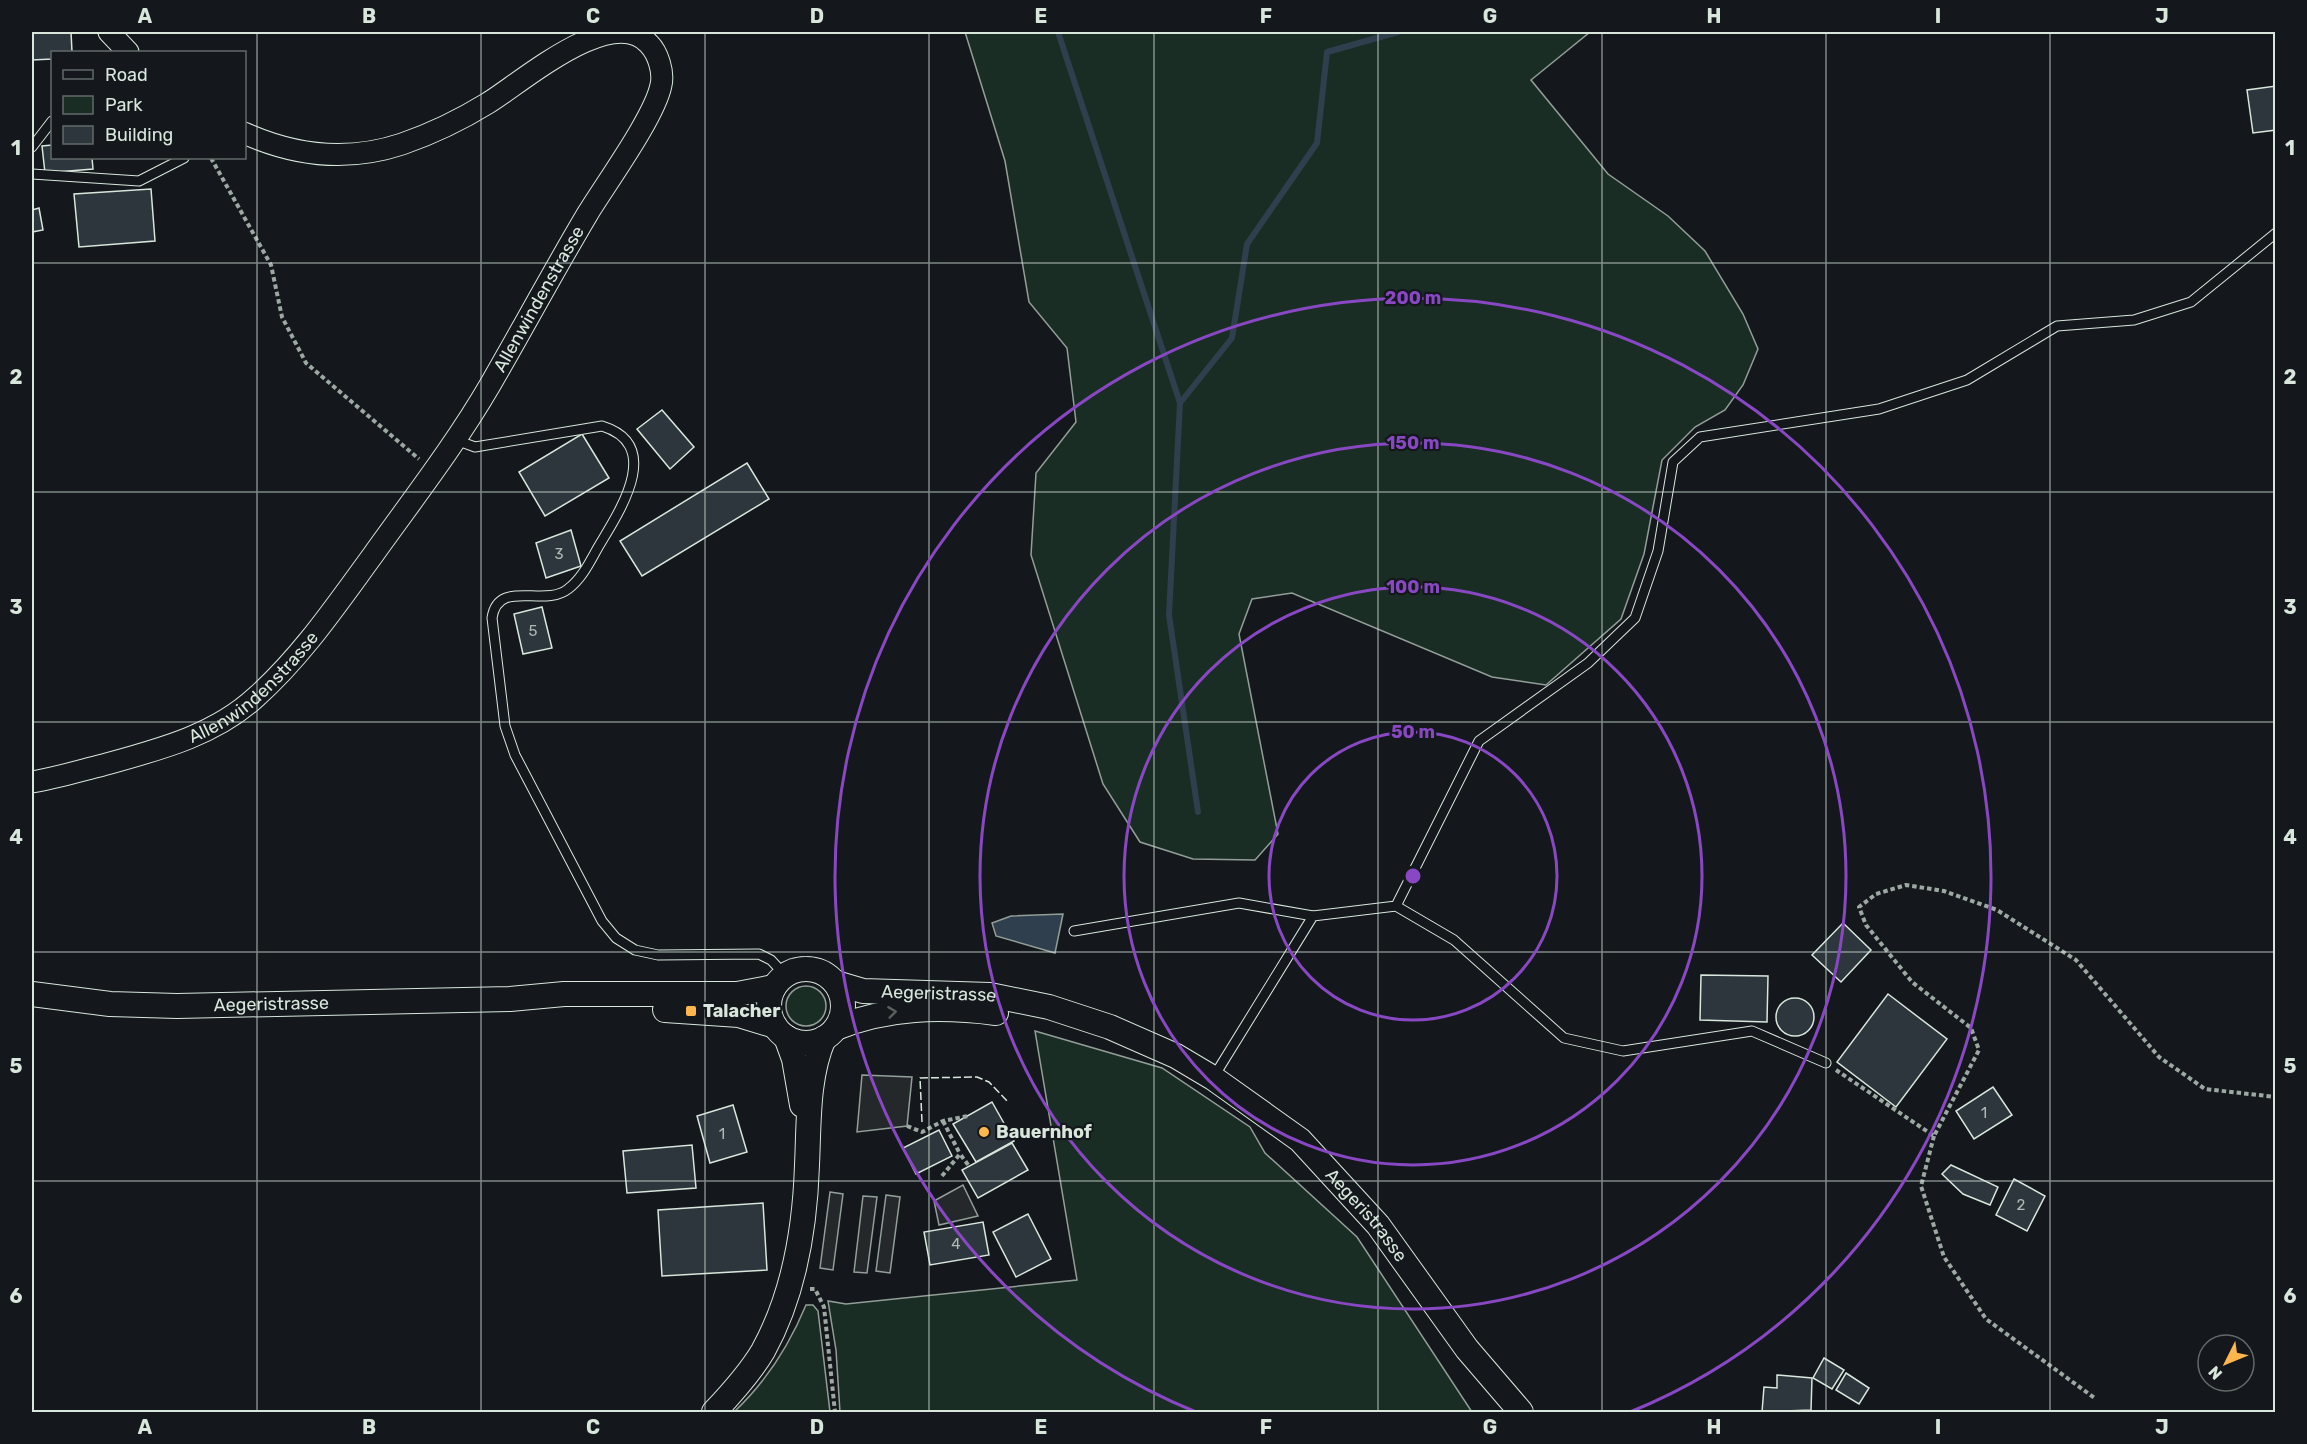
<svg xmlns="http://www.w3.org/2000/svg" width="2307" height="1444" viewBox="0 0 2307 1444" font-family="Rubik,sans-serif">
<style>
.green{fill:#1a2d24;stroke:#939e99;stroke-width:1.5}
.parking{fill:#24282b;stroke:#939e99;stroke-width:1.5}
.water{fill:#2f3f4d;stroke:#939e99;stroke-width:1.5}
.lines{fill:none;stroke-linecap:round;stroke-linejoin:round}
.stream{stroke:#2f3f4d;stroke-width:6}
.building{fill:#2c363c;stroke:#d8e6dc;stroke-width:1.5}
.service-casing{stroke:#d8e6dc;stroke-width:11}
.tertiary-casing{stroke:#d8e6dc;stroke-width:23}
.secondary-casing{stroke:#d8e6dc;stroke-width:26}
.path{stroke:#9da8a2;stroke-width:4;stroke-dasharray:4.5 3;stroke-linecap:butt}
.service{stroke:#14181c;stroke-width:9}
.tertiary{stroke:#14181c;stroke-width:21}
.secondary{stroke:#14181c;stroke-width:24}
.fence{stroke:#d8e6dc;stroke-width:1.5;stroke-dasharray:8 3;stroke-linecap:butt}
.oneway{stroke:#59605f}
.grid{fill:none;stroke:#d8e6dc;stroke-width:1.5;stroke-opacity:0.55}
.ring{fill:none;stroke:#8948c3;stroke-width:3}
.poi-dot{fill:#ffb74d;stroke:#14181c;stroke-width:2}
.labels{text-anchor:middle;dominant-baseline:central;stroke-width:4.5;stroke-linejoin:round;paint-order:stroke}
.number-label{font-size:15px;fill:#adbab4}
.street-label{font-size:18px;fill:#d8e6dc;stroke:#14181c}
.poi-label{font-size:18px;font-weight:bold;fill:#d8e6dc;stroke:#14181c;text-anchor:start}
.centre{fill:#8948c3;stroke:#14181c;stroke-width:3}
.ring-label{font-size:18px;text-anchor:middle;font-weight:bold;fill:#8948c3;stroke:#14181c;stroke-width:4.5;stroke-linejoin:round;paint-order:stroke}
.neatline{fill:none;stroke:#d8e6dc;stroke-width:2}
.grid-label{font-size:20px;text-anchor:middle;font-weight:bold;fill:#d8e6dc}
</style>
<rect width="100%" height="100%" fill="#14181c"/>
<g class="green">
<path d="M 965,32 L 1590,32 L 1531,80 L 1608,174 L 1668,216 L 1705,251 L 1743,314 L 1758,349 L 1743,385 L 1725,410 L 1695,427 L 1662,460 L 1644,554 L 1621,619 L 1546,685 L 1492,677 L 1292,593 L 1252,599 L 1239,634 L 1278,834 L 1255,860 L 1193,859 L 1140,842 L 1103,784 L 1031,555 L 1036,473 L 1076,422 L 1067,348 L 1029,302 L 1005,161 Z"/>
<circle cx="806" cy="1006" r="20"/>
<path d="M 1035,1031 L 1162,1068 L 1250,1127 L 1265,1153 L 1357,1237 L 1472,1412 L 840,1412 L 836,1350 L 828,1301 L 846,1304 L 1077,1280 Z"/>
<path d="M 806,1305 L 813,1305 L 818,1311 L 830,1412 L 734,1412 C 766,1382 789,1346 806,1305 Z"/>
</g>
<g class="parking">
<path d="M 862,1075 L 912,1077 L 907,1126 L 857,1132 Z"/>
<path d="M 963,1185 L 978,1216 L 939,1225 L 934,1201 Z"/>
<path d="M 830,1192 L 843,1194 L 833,1270 L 820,1268 Z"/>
<path d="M 886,1195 L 900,1197 L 890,1273 L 876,1271 Z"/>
<path d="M 863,1196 L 877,1197 L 867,1273 L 854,1272 Z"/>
</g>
<path class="water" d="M 1063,914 L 1055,953 L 996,936 L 992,923 L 1011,916 Z"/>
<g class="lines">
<g class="stream">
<path d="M 1058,32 L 1180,403 L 1169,615 L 1198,812"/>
<path d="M 1180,403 L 1232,338 L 1247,244 L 1317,143 L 1327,52 L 1398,32"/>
</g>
</g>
<g class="building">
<path d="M 32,32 L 71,32 L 72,52 L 52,52 L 52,59 L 32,60 Z"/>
<path d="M 2276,86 L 2276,130 L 2253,133 L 2247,90 Z"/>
<path d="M 52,145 L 52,158 L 92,158 L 93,169 L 45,173 L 42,146 Z"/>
<path d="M 151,189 L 155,241 L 79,247 L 74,194 Z"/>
<path d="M 39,208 L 43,230 L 32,232 L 32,210 Z"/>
<path d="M 662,410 L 694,447 L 670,469 L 637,429 Z"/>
<path d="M 582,434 L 609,478 L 545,516 L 519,472 Z"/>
<path d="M 747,463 L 769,499 L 642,576 L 620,541 Z"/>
<path d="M 571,530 L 581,566 L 546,578 L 536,543 Z"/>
<path d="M 542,607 L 552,648 L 523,654 L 514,614 Z"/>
<path d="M 1843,923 L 1871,950 L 1841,982 L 1812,955 Z"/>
<path d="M 1701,975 L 1768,976 L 1767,1022 L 1700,1020 Z"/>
<path d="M 1888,994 L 1947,1039 L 1896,1107 L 1837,1062 Z"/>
<circle cx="1795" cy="1017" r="19"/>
<path d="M 1993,1087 L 2012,1115 L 1974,1139 L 1956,1111 Z"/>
<path d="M 992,1102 L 1014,1141 L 976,1162 L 953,1124 Z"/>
<path d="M 733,1105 L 747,1152 L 710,1163 L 697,1116 Z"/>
<path d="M 939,1130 L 952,1156 L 916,1174 L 903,1148 Z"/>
<path d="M 1012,1143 L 1028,1170 L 978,1198 L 962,1170 Z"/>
<path d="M 692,1145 L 696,1188 L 627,1193 L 623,1151 Z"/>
<path d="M 1951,1165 L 1998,1187 L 1990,1205 L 1963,1194 L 1942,1174 Z"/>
<path d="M 2014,1179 L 2045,1196 L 2027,1231 L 1996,1215 Z"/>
<path d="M 763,1203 L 767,1270 L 662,1276 L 658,1210 Z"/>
<path d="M 1028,1214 L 1051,1259 L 1016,1277 L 993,1232 Z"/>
<path d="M 983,1222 L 989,1255 L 930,1265 L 924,1232 Z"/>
<path d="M 1824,1358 L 1844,1370 L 1832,1389 L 1813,1378 Z"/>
<path d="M 1846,1373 L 1869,1388 L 1859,1404 L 1836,1390 Z"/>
<path d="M 1777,1375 L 1812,1378 L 1811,1410 L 1762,1412 L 1764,1387 L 1777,1388 Z"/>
</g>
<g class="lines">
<defs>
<g id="service">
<path d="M 32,147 L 52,121"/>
<path d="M 32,174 L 139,181 L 184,158"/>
<path d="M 456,440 L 475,447 L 602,426 C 663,445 621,509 600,544 C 591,559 583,578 568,589 C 544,608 498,578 492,618 L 505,726 L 515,755 L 602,921 L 616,938 L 635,950 L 658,955 L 759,954 L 771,960 L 785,975"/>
<path d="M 1396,906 L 1454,940 L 1564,1038 L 1623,1051 L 1752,1031 L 1826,1063"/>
<path d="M 1074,931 L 1239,903 L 1313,916"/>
<path d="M 1213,1078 L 1313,916 L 1396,906 L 1479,741 L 1588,663 L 1635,618 L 1658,551 L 1673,462 L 1700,437 L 1879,409 L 1967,380 L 2057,326 L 2134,320 L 2191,302 L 2276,233"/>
</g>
<g id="tertiary">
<path d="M 109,32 L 128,52"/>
<path id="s1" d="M 32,782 C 56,778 79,771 103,765 C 157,750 214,736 256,697 C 302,656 337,604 373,555 C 413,499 455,445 490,385 C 523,328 554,270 588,213 C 607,182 655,116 661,85 C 664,72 658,53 649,44 C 613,2 521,83 488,103 C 462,119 431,134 402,144 C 348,162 295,156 244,133"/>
</g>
<g id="secondary">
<circle cx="806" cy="1006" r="37"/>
<path id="s2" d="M 836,983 L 863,991 L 990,995 L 1049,1007 L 1110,1027 L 1176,1056 L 1213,1078 L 1300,1140 L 1378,1225 L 1467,1349 L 1521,1412"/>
<path id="s3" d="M 32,994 L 110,1004 L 177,1006 L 510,999 L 564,994 L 737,994 L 774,987"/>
<path d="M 665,1010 L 739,1015 L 775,1026"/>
<path d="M 836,1028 C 887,1007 941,1006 996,1013"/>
<path d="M 786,1037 L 794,1059 L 802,1105"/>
<path d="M 714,1412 C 731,1394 750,1373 763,1351 C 794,1295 805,1228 807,1165 C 809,1123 807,1077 824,1038"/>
</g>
</defs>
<use href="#service" class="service-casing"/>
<use href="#tertiary" class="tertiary-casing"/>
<use href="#secondary" class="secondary-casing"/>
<g class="path">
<path d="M 211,158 L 271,265 L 282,317 L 306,363 L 419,459"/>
<path d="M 788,961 L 808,958 L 830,964"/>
<path d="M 1836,1070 L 1934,1136 L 1979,1050 L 1971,1028 L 1912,982 L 1866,925 L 1859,907 L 1876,894 L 1906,885 L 1944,891 L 1997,910 L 2076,960 L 2159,1057 L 2205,1089 L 2276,1097"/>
<path d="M 943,1121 L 960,1154"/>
<path d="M 907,1126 L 922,1132 L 943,1121 L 968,1116"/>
<path d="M 1934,1136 L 1921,1186 L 1944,1257 L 1986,1319 L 2096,1399"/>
<path d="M 942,1176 L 960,1154 L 969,1166"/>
<path d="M 810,1289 L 815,1289 L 824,1307 L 835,1412"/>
</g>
<use href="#service" class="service"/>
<use href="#tertiary" class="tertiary"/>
<use href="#secondary" class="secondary"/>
<path class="fence" d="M 922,1122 L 920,1078 L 977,1077 L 989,1082 L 1008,1102"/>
</g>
<defs><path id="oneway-chevron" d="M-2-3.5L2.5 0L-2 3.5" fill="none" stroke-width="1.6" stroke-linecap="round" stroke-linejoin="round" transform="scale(1.5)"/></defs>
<use class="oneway" href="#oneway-chevron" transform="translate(892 1012) rotate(-7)"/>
<path class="grid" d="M 257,32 L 257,1412M 481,32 L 481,1412M 705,32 L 705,1412M 929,32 L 929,1412M 1154,32 L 1154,1412M 1378,32 L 1378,1412M 1602,32 L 1602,1412M 1826,32 L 1826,1412M 2050,32 L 2050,1412M 32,263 L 2276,263M 32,492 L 2276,492M 32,722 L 2276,722M 32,952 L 2276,952M 32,1181 L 2276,1181"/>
<g class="ring">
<circle cx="1413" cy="876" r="144"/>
<circle cx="1413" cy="876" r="289"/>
<circle cx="1413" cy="876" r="433"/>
<path d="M1196 1412A578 578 0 1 1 1630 1412"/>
</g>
<g class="poi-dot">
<rect x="685" y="1005" width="12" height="12" rx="3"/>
<circle cx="984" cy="1132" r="6"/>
</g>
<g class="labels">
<g class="number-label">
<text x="559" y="554">3</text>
<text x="533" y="631">5</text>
<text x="1984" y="1113">1</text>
<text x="722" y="1134">1</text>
<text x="2021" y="1205">2</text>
<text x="956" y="1244">4</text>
</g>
<g class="street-label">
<text stroke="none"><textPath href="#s1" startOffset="732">Allenwindenstrasse</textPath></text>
<text stroke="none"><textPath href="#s1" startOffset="246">Allenwindenstrasse</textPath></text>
<text stroke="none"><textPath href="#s2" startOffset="104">Aegeristrasse</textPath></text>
<text stroke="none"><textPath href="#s3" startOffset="240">Aegeristrasse</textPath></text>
<text stroke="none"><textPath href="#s2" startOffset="602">Aegeristrasse</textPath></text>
</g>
<g class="poi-label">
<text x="703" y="1011">Talacher</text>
<text x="996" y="1132">Bauernhof</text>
</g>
</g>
<circle cx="1413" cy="876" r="9" class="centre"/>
<g class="ring-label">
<text x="1413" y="304">200 m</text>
<text x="1413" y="449">150 m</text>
<text x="1413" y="593">100 m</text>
<text x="1413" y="738">50 m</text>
</g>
<rect width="2307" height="1444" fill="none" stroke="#14181c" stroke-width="66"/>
<rect x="51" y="51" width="195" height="108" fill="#14181c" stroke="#626a69" stroke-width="1.5"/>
<rect x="63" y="70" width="30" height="9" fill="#14181c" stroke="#626a69" stroke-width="1.5"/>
<text x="105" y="81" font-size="18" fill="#d8e6dc">Road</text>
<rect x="63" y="96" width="30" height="18" fill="#1a2d24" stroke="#626a69" stroke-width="1.5"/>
<text x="105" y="111" font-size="18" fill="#d8e6dc">Park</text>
<rect x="63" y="126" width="30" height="18" fill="#2c363c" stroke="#626a69" stroke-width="1.5"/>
<text x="105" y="141" font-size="18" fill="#d8e6dc">Building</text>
<g transform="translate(2226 1363) rotate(227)"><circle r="28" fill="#14181c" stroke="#626a69" stroke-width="1.5"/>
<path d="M0-4.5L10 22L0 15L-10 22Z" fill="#ffb74d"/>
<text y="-9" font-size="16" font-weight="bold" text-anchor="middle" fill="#d8e6dc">N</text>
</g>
<rect x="33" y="33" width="2241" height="1378" class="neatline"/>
<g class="grid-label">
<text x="145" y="23">A</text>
<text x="369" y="23">B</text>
<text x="593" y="23">C</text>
<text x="817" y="23">D</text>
<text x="1041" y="23">E</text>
<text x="1266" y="23">F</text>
<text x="1490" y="23">G</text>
<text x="1714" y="23">H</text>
<text x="1938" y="23">I</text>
<text x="2162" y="23">J</text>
<text x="16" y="155">1</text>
<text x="2290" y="155">1</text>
<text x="16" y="384">2</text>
<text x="2290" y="384">2</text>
<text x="16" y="614">3</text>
<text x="2290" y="614">3</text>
<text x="16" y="844">4</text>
<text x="2290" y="844">4</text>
<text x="16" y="1073">5</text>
<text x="2290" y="1073">5</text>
<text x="16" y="1303">6</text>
<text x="2290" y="1303">6</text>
<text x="145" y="1434">A</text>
<text x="369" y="1434">B</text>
<text x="593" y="1434">C</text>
<text x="817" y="1434">D</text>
<text x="1041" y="1434">E</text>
<text x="1266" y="1434">F</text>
<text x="1490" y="1434">G</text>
<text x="1714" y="1434">H</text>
<text x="1938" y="1434">I</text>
<text x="2162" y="1434">J</text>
</g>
</svg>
